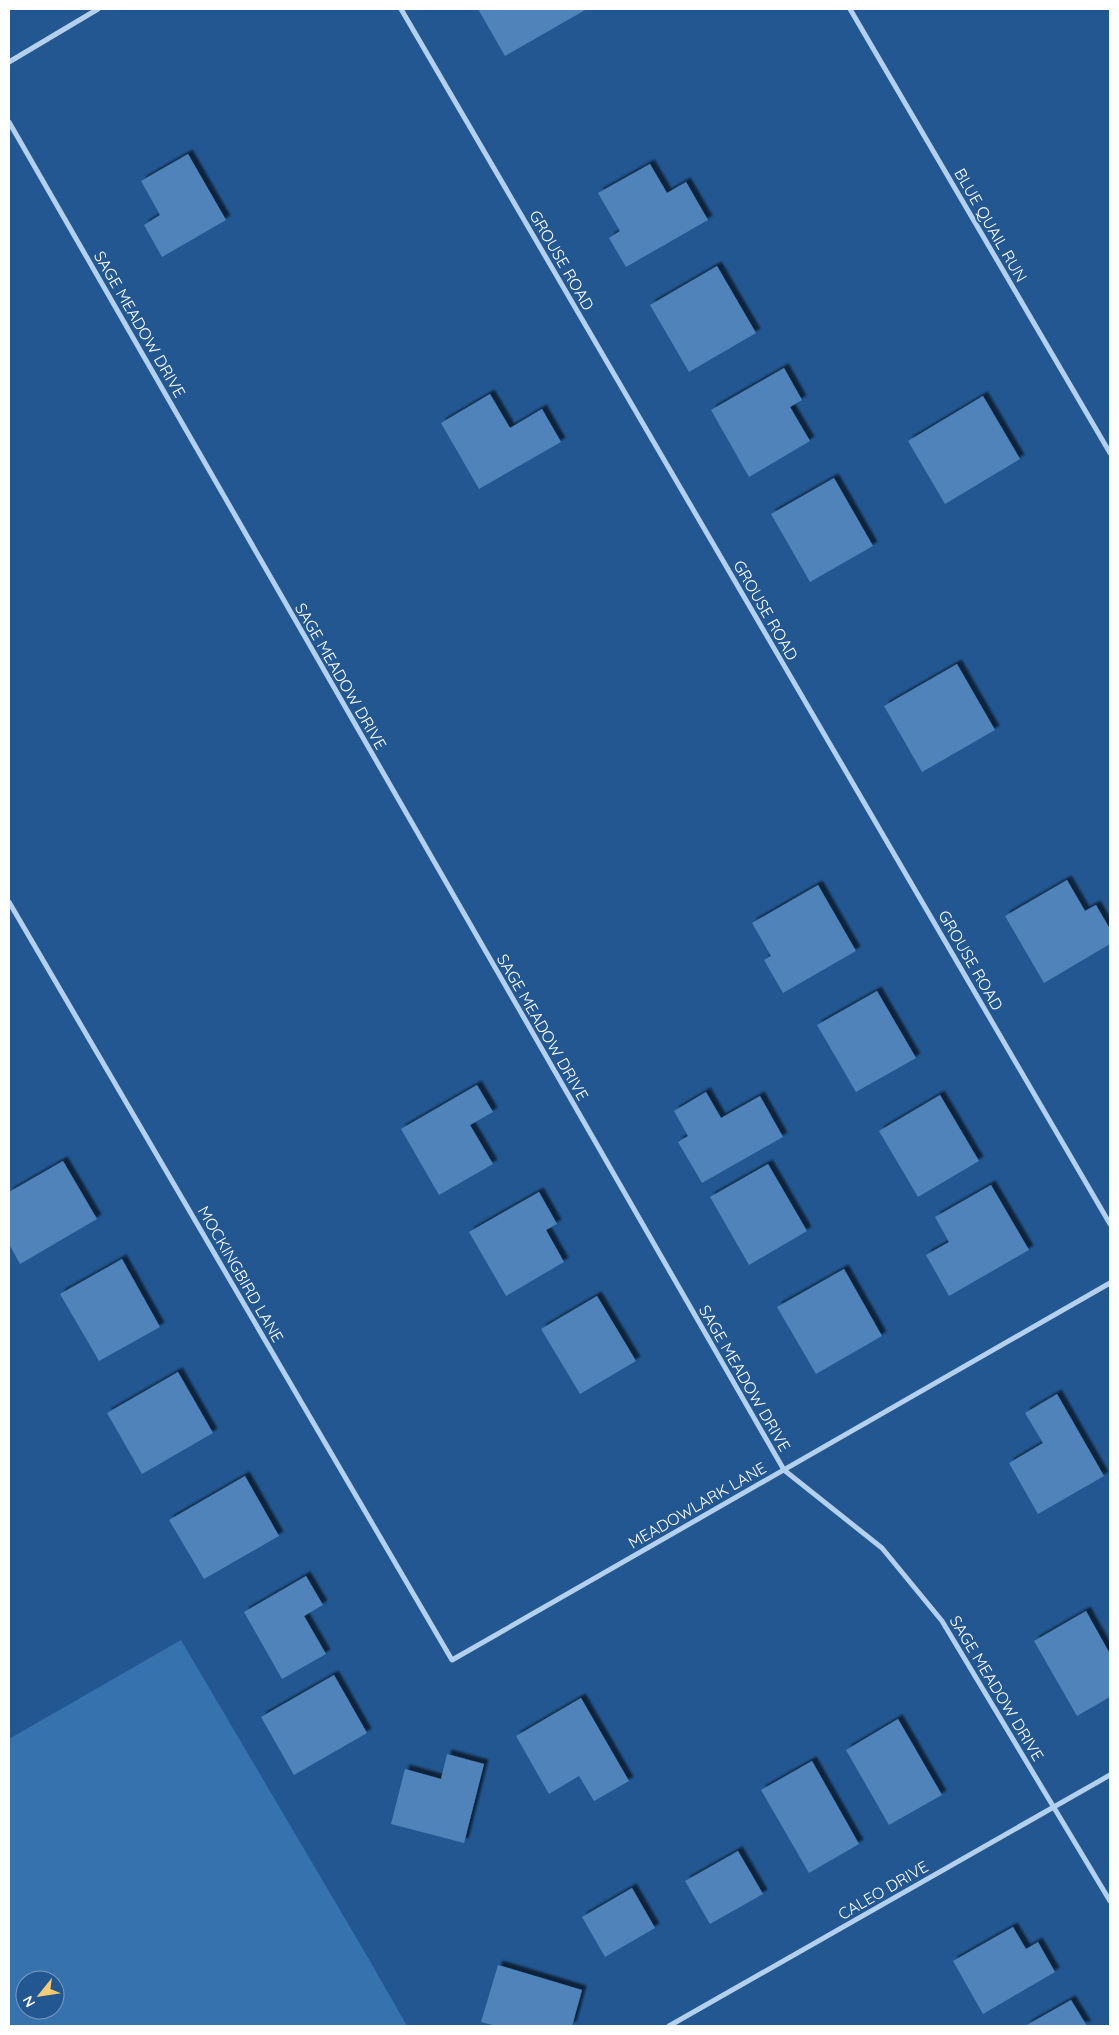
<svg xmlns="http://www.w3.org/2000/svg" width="1119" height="2035" viewBox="0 0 1119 2035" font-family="Quicksand,sans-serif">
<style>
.green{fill:#3672ae;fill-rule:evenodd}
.building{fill:#4f83b9;filter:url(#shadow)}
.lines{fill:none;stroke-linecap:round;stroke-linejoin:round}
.street{stroke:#b3d0ed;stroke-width:5}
.labels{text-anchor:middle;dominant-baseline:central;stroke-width:4;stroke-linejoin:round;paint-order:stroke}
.street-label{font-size:16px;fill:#fff;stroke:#225791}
</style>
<defs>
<filter id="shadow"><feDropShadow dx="4.5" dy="-4.5" stdDeviation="1" flood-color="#0009"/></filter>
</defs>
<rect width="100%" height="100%" fill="#225791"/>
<path class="green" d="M 181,1640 L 370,1961 L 407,2026 L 9,2026 L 9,1739 ZM 25,1980 L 55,1980 L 55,2010 L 25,2010 Z"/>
<g class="building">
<path d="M 478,9 L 587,9 L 505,56 Z"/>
<path d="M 188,154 L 226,220 L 162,257 L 144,225 L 160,215 L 141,181 Z"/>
<path d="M 650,164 L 667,193 L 686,182 L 708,220 L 626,267 L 609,238 L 620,231 L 598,193 Z"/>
<path d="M 717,266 L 756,333 L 689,372 L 650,305 Z"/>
<path d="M 784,368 L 802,400 L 790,407 L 810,441 L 749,477 L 711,410 Z"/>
<path d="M 490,394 L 510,428 L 542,409 L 561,442 L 479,489 L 441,423 Z"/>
<path d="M 983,396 L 1020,459 L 945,504 L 908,441 Z"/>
<path d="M 834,478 L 873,546 L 810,582 L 771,514 Z"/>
<path d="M 957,664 L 995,730 L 922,772 L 884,706 Z"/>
<path d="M 1067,880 L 1085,911 L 1096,905 L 1110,929 L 1110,944 L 1044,983 L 1005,916 Z"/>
<path d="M 818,885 L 856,951 L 783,993 L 764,960 L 771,956 L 752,923 Z"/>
<path d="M 877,991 L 916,1058 L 856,1092 L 817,1025 Z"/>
<path d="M 477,1085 L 493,1112 L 470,1125 L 493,1164 L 439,1195 L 401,1129 Z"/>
<path d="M 706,1092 L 721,1118 L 760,1096 L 783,1137 L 702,1183 L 678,1142 L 688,1136 L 674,1111 Z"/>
<path d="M 940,1095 L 979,1161 L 918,1197 L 879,1131 Z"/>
<path d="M 63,1161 L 97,1219 L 20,1264 L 9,1244 L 9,1192 Z"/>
<path d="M 768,1164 L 807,1231 L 749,1265 L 710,1197 Z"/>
<path d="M 991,1185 L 1029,1250 L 949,1296 L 926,1255 L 949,1242 L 935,1217 Z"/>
<path d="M 539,1192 L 557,1224 L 546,1230 L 564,1262 L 506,1296 L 469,1232 Z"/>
<path d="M 122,1259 L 160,1327 L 99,1361 L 60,1294 Z"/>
<path d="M 844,1269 L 882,1336 L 816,1374 L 777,1307 Z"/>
<path d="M 597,1296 L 636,1361 L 580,1394 L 541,1329 Z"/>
<path d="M 178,1372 L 213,1433 L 142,1474 L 107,1413 Z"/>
<path d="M 1057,1394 L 1104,1476 L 1038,1514 L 1009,1463 L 1043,1443 L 1025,1413 Z"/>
<path d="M 245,1476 L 279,1536 L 204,1579 L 169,1520 Z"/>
<path d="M 306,1576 L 323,1605 L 304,1616 L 326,1654 L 282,1679 L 244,1612 Z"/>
<path d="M 1086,1611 L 1110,1654 L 1110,1697 L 1077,1716 L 1034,1641 Z"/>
<path d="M 334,1675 L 367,1733 L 294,1775 L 261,1717 Z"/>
<path d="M 581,1698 L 629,1781 L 594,1801 L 579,1776 L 549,1794 L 516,1736 Z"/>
<path d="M 898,1719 L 942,1795 L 889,1825 L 846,1750 Z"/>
<path d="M 447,1754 L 484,1764 L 464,1843 L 391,1824 L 405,1769 L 441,1779 Z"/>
<path d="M 812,1761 L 859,1844 L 809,1873 L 761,1790 Z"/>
<path d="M 738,1851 L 763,1894 L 710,1924 L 685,1881 Z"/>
<path d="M 632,1888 L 655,1928 L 605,1957 L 582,1917 Z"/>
<path d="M 1013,1927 L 1026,1949 L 1038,1942 L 1055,1972 L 983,2014 L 953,1961 Z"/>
<path d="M 498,1965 L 582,1990 L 572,2026 L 496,2026 L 481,2022 Z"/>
<path d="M 1071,2000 L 1087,2026 L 1025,2026 Z"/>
</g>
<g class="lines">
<g class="street">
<path d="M 401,9 L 1110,1224"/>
<path d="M 850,9 L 1110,453"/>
<path d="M 9,62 L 98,9"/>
<path d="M 9,122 L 784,1470 L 882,1548 L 942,1621 L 1110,1901"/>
<path d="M 9,902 L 452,1660 L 1110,1283"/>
<path d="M 669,2026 L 1110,1775"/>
</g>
</g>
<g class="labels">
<g class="street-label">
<text transform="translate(991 225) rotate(60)">BLUE QUAIL RUN</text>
<text transform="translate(562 260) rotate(60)">GROUSE ROAD</text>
<text transform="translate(140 324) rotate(60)">SAGE MEADOW DRIVE</text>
<text transform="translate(766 610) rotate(60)">GROUSE ROAD</text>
<text transform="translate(341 676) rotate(60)">SAGE MEADOW DRIVE</text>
<text transform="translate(971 960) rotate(60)">GROUSE ROAD</text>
<text transform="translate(543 1027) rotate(60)">SAGE MEADOW DRIVE</text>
<text transform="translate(241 1274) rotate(60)">MOCKINGBIRD LANE</text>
<text transform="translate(745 1378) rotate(60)">SAGE MEADOW DRIVE</text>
<text transform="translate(697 1505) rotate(-30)">MEADOWLARK LANE</text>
<text transform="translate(997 1688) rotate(59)">SAGE MEADOW DRIVE</text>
<text transform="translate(883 1890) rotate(-30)">CALEO DRIVE</text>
</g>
</g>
<rect width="1119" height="2035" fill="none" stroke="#ffffff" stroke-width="20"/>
<g transform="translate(40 1995) rotate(240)"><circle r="24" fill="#225791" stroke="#7a9abd"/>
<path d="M0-4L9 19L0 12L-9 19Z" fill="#f8cc75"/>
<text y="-8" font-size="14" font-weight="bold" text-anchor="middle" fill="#ffffff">N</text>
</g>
</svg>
